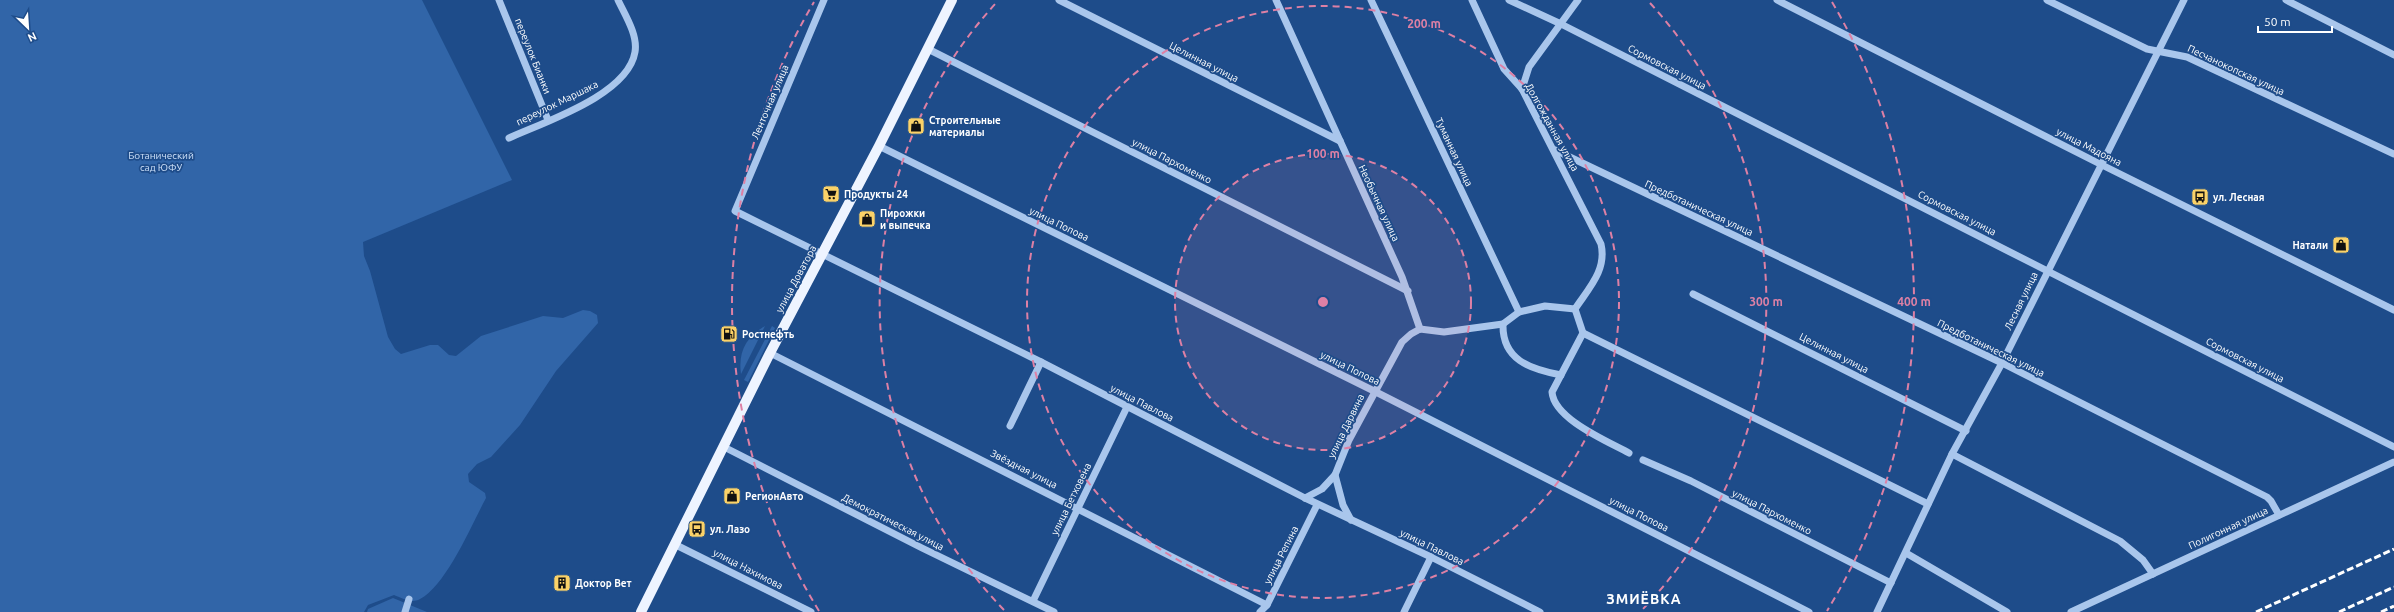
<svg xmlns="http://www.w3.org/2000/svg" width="2394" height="612" viewBox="0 0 2394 612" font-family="Ubuntu,sans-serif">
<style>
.green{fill:#3165a8}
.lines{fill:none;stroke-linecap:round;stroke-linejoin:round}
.minor{stroke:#a9c6ec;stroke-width:7}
.major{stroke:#eef4ff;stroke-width:10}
.rail{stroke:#fff;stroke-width:3;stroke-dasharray:7 3;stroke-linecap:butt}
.ring{fill:none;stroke:#dd80a5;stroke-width:2;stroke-dasharray:7 5}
.labels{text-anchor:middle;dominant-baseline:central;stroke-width:3.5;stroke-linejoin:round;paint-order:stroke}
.street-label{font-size:10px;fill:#fff;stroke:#1e4c8a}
.poi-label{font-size:10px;font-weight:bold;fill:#fff;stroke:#1e4c8a;text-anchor:start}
.park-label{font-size:10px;fill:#cee1f9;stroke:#1e4c8a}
.district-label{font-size:14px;font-weight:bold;letter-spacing:1px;fill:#fff;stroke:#1e4c8a}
.centre{fill:#dd80a5;stroke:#1e4c8a;stroke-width:2}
.ring-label{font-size:12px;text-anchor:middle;font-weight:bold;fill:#dd80a5;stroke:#1e4c8a;stroke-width:3.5;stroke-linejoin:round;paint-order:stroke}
</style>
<rect width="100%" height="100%" fill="#1e4c8a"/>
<g class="green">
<path d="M 0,0 L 422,0 L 512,180 L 363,242 L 364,256 L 370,271 L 388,337 L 395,349 L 401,354 L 430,345 L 438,345 L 449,355 L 456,356 L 481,336 L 543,316 L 563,318 L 583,310 L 590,311 L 597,315 L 598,323 L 556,371 L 520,425 L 491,457 L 477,464 L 468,474 L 469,482 L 485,493 L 486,498 C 472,524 446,586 420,599 C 411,604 402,598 394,595 L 368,605 L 364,612 L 0,612 Z"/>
<path d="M 765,326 L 741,374 C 738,352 746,337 765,326 Z"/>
<path d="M 772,326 L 775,328 L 748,382 L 744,380 Z"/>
<path d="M 393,598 L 427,612 L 367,612 L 368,609 Z"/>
</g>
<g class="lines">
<g class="minor">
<path d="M 499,0 L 548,120"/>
<path d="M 824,0 L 735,211 L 1041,362 L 1305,498 L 1431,557 L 1540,612"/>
<path d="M 1059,0 L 1340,141"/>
<path d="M 1276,0 L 1402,277 L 1420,329"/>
<path d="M 1371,0 L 1519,312"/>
<path d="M 1509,0 L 1561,24 L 2394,447"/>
<path d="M 1777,0 L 2102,165 L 2394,310"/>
<path d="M 2047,0 L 2147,49 L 2187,57 L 2394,154"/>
<path d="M 2286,0 L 2394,55"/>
<path d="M 928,49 L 1408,291"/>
<path d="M 1522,89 L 1529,67 L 1578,0"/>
<path d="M 509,138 C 544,122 628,95 635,52 C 638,35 625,15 618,0"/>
<path d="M 879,146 L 1374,391 L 1809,612"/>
<path d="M 1555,150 L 2002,363 L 2267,497 L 2271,501 L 2279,515"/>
<path d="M 1693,294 L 1966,431"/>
<path d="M 1575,309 L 1583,333 L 1552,392 C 1554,419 1607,441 1629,453"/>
<path d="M 1503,324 C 1502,360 1530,369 1561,375"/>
<path d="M 1420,329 L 1444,332 L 1503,324 L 1519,312 L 1545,306 L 1575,309 C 1589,288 1607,270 1601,244 L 1522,89 L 1504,69 L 1472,0"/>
<path d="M 1583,333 L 1928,504"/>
<path d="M 770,353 L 1267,605"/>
<path d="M 1010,426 L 1041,362"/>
<path d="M 724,447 L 922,548 L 1054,612"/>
<path d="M 1952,454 L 2120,541 L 2143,560 L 2153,574"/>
<path d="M 1643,460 L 1691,481 L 1891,583"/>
<path d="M 1305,498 L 1322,489 L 1335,475"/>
<path d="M 1351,520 L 1343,505 L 1335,475 L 1349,440 L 1402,342 L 1411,334 L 1420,329"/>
<path d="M 676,545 L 811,612"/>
<path d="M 1906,553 L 2007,612"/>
<path d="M 1033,601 L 1127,407"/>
<path d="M 405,612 L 409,599"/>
<path d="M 1260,612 L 1267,605 L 1317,505"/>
<path d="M 1404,612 L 1431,557"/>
<path d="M 1877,612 L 1952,454 L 2002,363 L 2184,0"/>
<path d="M 2071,612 L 2394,462"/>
</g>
<path class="major" d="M 641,612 L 770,353 L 879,146 L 952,0"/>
<g class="rail">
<path d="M 2256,612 L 2394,549"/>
<path d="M 2339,612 L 2394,587"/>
<path d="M 2381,612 L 2394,606"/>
</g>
</g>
<circle cx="1323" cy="302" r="148" fill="#dd80a5" fill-opacity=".12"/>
<g class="ring">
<circle cx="1323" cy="302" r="148"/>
<circle cx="1323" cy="302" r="296"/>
<path d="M1004 610A443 443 0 0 1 996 3M1650 3A443 443 0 0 1 1642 610"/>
<path d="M819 611A591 591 0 0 1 814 2M1832 2A591 591 0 0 1 1827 611"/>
</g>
<defs>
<symbol id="shop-square" viewBox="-11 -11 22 22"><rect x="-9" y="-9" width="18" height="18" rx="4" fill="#fbd268" stroke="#1e4c8a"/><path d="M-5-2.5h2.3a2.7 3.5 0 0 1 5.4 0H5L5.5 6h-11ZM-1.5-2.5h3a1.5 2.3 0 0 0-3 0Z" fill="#111"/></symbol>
<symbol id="supermarket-square" viewBox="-11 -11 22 22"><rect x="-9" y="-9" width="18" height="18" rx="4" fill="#fbd268" stroke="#1e4c8a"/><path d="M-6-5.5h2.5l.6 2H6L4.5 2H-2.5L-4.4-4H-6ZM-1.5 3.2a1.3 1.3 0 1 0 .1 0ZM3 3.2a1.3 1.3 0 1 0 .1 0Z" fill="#111"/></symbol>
<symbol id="bus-square" viewBox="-11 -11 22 22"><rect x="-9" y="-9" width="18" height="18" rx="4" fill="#fbd268" stroke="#1e4c8a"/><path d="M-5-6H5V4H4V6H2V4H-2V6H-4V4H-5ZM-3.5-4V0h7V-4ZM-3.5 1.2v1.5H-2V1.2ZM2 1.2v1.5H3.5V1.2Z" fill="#111"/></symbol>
<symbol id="fuel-square" viewBox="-11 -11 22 22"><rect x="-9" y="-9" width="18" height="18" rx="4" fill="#fbd268" stroke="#1e4c8a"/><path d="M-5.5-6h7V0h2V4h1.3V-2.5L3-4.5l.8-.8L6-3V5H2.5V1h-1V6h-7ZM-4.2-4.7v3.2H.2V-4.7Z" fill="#111"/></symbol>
<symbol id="building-square" viewBox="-11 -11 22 22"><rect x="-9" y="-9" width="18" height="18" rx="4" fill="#fbd268" stroke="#1e4c8a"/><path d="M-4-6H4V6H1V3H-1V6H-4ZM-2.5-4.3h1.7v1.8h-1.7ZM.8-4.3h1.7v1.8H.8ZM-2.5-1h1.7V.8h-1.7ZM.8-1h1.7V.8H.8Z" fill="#111"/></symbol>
</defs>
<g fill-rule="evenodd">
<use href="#shop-square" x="906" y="116" width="20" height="20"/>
<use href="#supermarket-square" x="821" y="184" width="20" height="20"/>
<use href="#bus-square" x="2190" y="187" width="20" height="20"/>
<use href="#shop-square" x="857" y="209" width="20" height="20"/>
<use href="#shop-square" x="2331" y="235" width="20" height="20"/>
<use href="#fuel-square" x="719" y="324" width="20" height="20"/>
<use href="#shop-square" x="722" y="486" width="20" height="20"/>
<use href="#bus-square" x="687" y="519" width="20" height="20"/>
<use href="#building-square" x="552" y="573" width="20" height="20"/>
</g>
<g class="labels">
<g class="street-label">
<text transform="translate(533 56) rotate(68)">переулок Бианки</text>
<text transform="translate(1204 62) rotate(27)">Целинная улица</text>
<text transform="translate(1667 67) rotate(27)">Сормовская улица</text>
<text transform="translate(2236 70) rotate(25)">Песчанокопская улица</text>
<text transform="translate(770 102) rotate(-67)">Ленточная улица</text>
<text transform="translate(557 103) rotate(-26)">переулок Маршака</text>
<text transform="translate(1552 127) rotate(61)">Долгожданная улица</text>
<text transform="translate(2089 147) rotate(27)">улица Мадояна</text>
<text transform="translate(1454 152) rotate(65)">Туманная улица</text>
<text transform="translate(1172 161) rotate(27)">улица Пархоменко</text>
<text transform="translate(1379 203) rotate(65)">Необычная улица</text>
<text transform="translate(1699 208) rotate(25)">Предботаническая улица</text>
<text transform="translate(1957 213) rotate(27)">Сормовская улица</text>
<text transform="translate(1059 224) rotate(26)">улица Попова</text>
<text transform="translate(796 279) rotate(-62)">улица Доватора</text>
<text transform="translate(2021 301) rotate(-64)">Лесная улица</text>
<text transform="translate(1991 348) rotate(26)">Предботаническая улица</text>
<text transform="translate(1834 353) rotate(27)">Целинная улица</text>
<text transform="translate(2245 360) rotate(27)">Сормовская улица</text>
<text transform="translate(1350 368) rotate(26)">улица Попова</text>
<text transform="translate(1142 403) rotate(27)">улица Павлова</text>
<text transform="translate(1346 426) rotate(-64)">улица Дарвина</text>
<text transform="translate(1024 469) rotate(27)">Звёздная улица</text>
<text transform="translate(1071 499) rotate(-64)">улица Бетховена</text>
<text transform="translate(1772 512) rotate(27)">улица Пархоменко</text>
<text transform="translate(1639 514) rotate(27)">улица Попова</text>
<text transform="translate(893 522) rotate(27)">Демократическая улица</text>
<text transform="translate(2228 528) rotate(-25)">Полигонная улица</text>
<text transform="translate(1432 547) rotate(26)">улица Павлова</text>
<text transform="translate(1281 555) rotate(-63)">улица Репина</text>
<text transform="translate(748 569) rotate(27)">улица Нахимова</text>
</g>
<g class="poi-label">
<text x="929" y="120">Строительные<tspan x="929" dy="12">материалы</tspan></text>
<text x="844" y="194">Продукты 24</text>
<text x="2213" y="197">ул. Лесная</text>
<text x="880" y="213">Пирожки<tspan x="880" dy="12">и выпечка</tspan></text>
<text x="2328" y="245" text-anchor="end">Натали</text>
<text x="742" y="334">Ростнефть</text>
<text x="745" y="496">РегионАвто</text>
<text x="710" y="529">ул. Лазо</text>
<text x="575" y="583">Доктор Вет</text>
</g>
<g class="park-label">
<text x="161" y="155">Ботанический<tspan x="161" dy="12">сад ЮФУ</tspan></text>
</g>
<g class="district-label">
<text x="1644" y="599">ЗМИЁВКА</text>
</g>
</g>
<circle cx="1323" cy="302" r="6" class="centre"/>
<g class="ring-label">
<text x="1424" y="28">200 m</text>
<text x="1323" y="158">100 m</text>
<text x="1766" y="306">300 m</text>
<text x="1914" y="306">400 m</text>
</g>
<g transform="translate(28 28) rotate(155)" stroke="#1e4c8a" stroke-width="3" paint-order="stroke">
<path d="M0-3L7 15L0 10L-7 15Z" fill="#ffffff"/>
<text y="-6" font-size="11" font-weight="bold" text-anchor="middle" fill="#ffffff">N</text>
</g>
<path d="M2258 26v6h74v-6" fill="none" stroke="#ffffff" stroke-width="2"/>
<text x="2264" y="26" font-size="12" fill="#ffffff" stroke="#1e4c8a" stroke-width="3" paint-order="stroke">50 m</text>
</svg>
